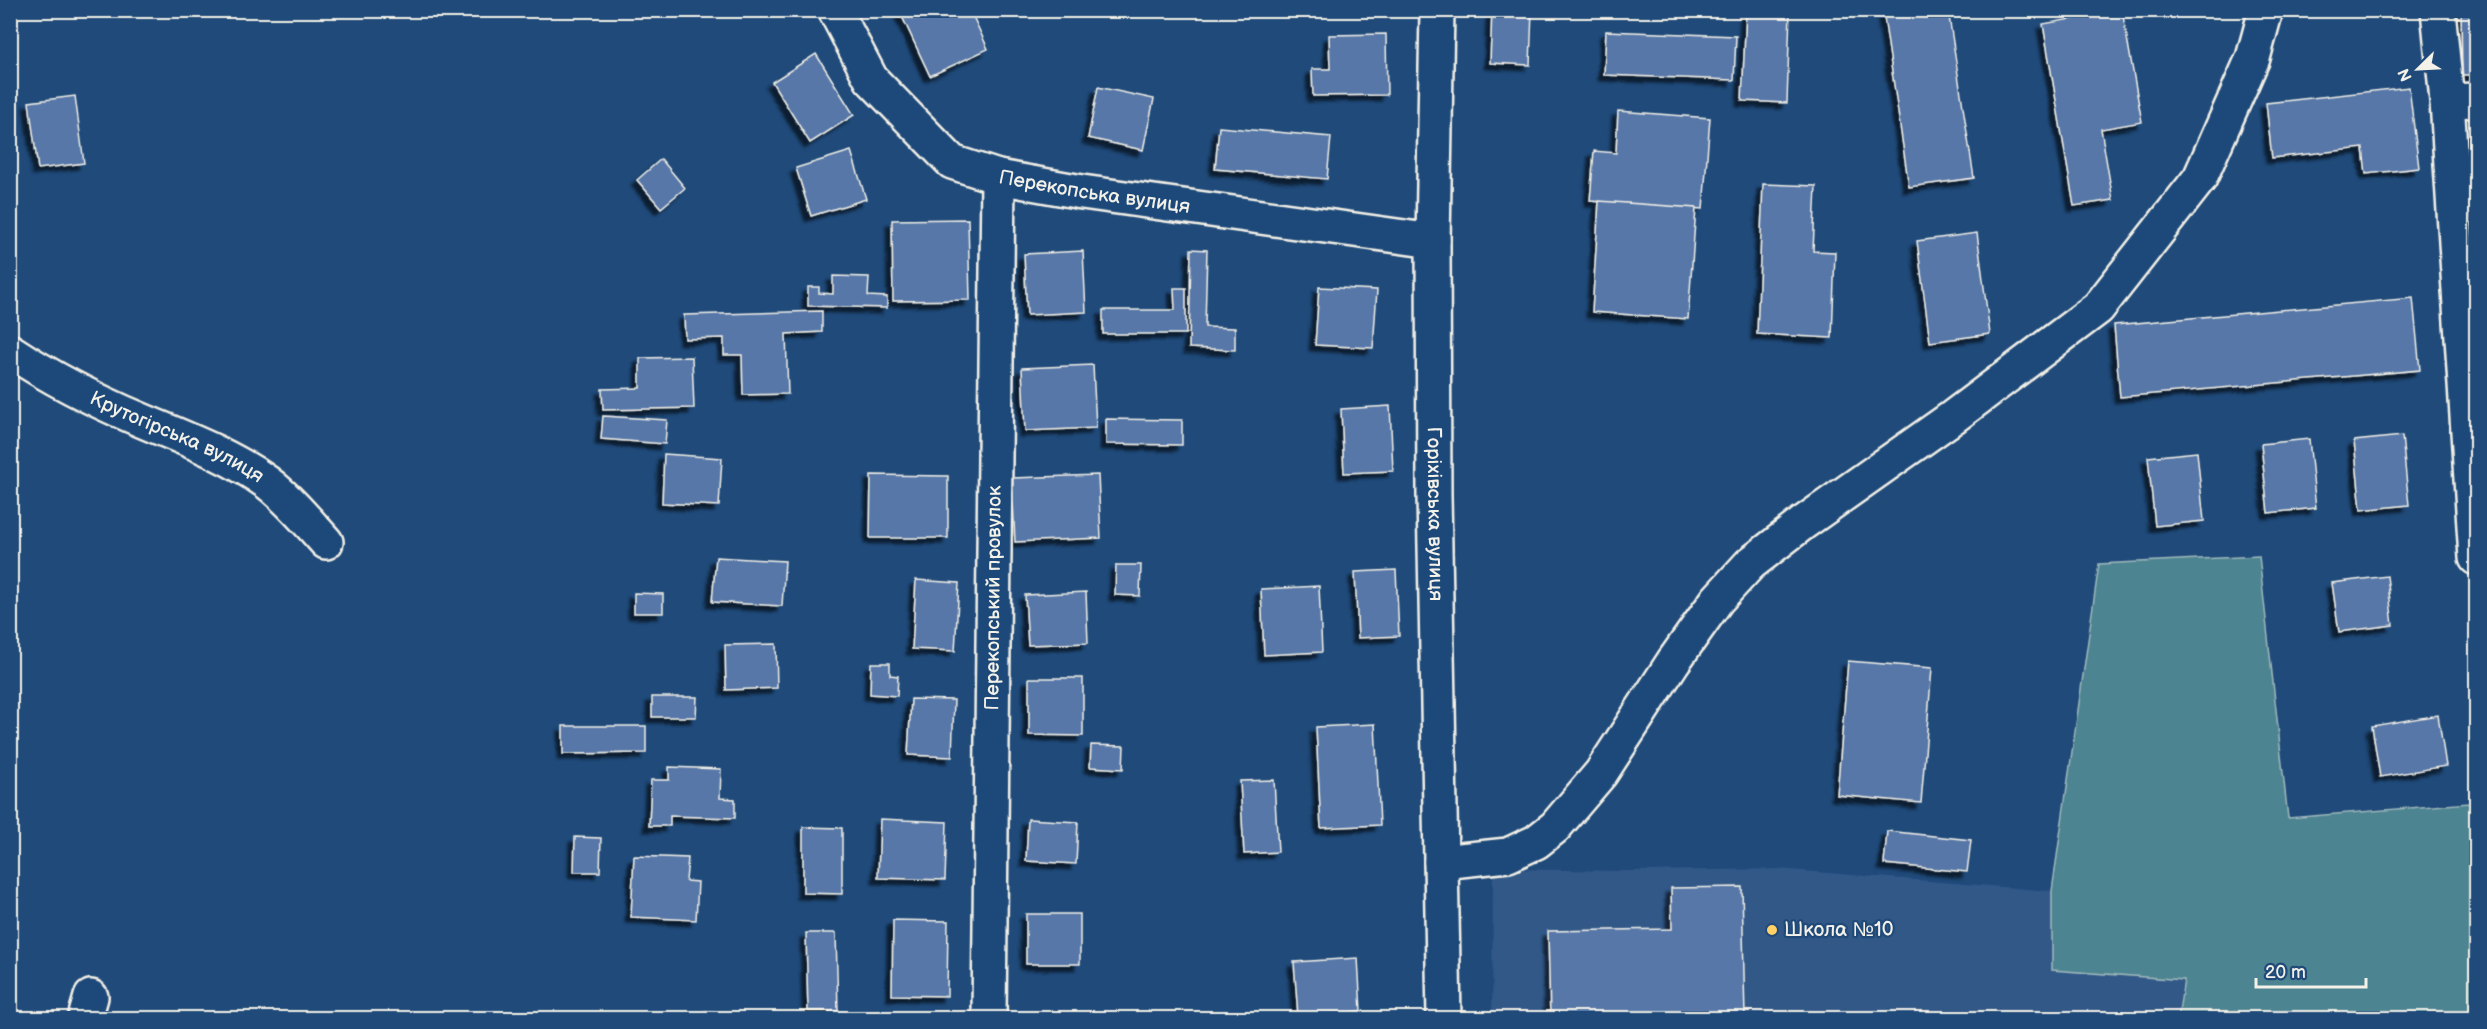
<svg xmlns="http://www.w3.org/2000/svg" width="2487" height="1029" viewBox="0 0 2487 1029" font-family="'Balsamiq Sans',sans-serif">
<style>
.built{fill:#305888}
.green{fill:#4e8491;stroke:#a1babc;stroke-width:1.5}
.building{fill:#5777a8;stroke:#f4f1e8;stroke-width:1.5;filter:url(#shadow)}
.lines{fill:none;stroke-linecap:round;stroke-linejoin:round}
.minor-casing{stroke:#f4f1e8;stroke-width:38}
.minor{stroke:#1f4a7a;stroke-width:33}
.poi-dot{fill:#ffd166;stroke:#1f4a7a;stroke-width:2}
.labels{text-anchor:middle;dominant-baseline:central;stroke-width:4.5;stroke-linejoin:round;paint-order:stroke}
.street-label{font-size:20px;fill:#f4f1e8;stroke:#1f4a7a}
.poi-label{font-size:20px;fill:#f4f1e8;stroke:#1f4a7a;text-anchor:start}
</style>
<defs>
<filter id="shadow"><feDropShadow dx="-5.5" dy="5.5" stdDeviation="1.5" flood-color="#0009"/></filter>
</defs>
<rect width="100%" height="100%" fill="#1f4a7a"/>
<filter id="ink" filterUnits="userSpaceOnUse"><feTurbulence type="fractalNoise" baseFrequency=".0167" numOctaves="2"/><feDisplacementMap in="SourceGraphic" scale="12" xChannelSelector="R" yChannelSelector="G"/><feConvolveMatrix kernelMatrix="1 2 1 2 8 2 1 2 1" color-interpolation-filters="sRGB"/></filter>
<g filter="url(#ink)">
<path class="built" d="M 1493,869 L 1628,871 L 1779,869 L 2052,891 L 2052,970 L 2184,980 L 2178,1018 L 1492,1018 Z"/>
<path class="green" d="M 2259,556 L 2288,818 L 2469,803 L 2476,861 L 2471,1018 L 2178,1018 L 2184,980 L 2052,970 L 2052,891 L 2099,564 Z"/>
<g class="building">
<path d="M 899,10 L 970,10 L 988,49 L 930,76 Z"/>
<path d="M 1492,10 L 1532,10 L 1530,65 L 1490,63 Z"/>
<path d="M 1746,10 L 1790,12 L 1787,103 L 1742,101 Z"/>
<path d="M 1883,10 L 1948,10 L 1974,178 L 1909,187 Z"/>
<path d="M 2122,10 L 2142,122 L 2101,129 L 2113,200 L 2074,206 L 2043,24 Z"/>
<path d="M 2461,10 L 2476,10 L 2476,75 L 2462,75 Z"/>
<path d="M 1606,31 L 1736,36 L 1734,80 L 1604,75 Z"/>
<path d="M 1386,34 L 1387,95 L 1313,96 L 1312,69 L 1330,69 L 1329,35 Z"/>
<path d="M 816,54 L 854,115 L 810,143 L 772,82 Z"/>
<path d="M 1098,87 L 1154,99 L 1143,150 L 1088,138 Z"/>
<path d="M 2409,87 L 2419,168 L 2366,174 L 2363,148 L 2272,158 L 2266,103 Z"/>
<path d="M 75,96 L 84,163 L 38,169 L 29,102 Z"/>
<path d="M 1618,111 L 1710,118 L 1703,209 L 1590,201 L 1594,151 L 1616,153 Z"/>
<path d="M 1219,127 L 1331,137 L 1327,179 L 1215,169 Z"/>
<path d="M 851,151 L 866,199 L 811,216 L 796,168 Z"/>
<path d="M 661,159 L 685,188 L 661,208 L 637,180 Z"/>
<path d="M 1763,184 L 1816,186 L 1813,251 L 1835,252 L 1832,338 L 1757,334 Z"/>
<path d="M 1599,201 L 1696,208 L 1688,319 L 1592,312 Z"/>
<path d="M 968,219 L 970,300 L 893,301 L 892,220 Z"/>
<path d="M 1977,233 L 1990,334 L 1930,342 L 1917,241 Z"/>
<path d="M 1191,249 L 1207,250 L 1205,327 L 1235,328 L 1235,350 L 1189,348 Z"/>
<path d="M 1083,251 L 1086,312 L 1027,315 L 1024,254 Z"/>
<path d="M 833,276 L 869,277 L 868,296 L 887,297 L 887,308 L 808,306 L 808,287 L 819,287 L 819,293 L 833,294 Z"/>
<path d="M 1319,287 L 1377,290 L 1373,348 L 1315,345 Z"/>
<path d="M 1174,288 L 1186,288 L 1186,334 L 1103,334 L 1103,310 L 1175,310 Z"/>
<path d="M 2413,298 L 2420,370 L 2120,397 L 2114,325 Z"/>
<path d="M 822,311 L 822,332 L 786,334 L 788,394 L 743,395 L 742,355 L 724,355 L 724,338 L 685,339 L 684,315 Z"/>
<path d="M 692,357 L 694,408 L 603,410 L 602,389 L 640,388 L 640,358 Z"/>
<path d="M 1093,365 L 1096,428 L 1025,431 L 1022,368 Z"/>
<path d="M 1390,406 L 1393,471 L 1344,473 L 1341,409 Z"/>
<path d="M 603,416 L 667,420 L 665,444 L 601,439 Z"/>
<path d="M 1106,419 L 1182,420 L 1182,445 L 1106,444 Z"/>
<path d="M 2402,436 L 2409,505 L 2361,510 L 2354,441 Z"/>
<path d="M 2309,439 L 2316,508 L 2268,513 L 2261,444 Z"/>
<path d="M 2197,452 L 2204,521 L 2155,526 L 2148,457 Z"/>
<path d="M 664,454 L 722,458 L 719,506 L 662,503 Z"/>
<path d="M 871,475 L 948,476 L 948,538 L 870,538 Z"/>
<path d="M 1098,475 L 1101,538 L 1015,542 L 1012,478 Z"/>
<path d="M 716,557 L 785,561 L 782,606 L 712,602 Z"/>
<path d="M 1116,565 L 1141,565 L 1140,596 L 1115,595 Z"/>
<path d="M 1396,570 L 1399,636 L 1358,638 L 1355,572 Z"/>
<path d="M 2387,576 L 2393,625 L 2339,632 L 2332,583 Z"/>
<path d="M 916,580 L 959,583 L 955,651 L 912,649 Z"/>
<path d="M 1319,586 L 1322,652 L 1264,655 L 1261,589 Z"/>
<path d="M 1086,592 L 1088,643 L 1028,645 L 1025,595 Z"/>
<path d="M 634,593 L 663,594 L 663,613 L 634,613 Z"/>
<path d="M 776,644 L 777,688 L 726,690 L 725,645 Z"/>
<path d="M 1848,661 L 1932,668 L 1921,803 L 1837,795 Z"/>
<path d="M 871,663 L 890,663 L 890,675 L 898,676 L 897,696 L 870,694 Z"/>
<path d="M 1029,678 L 1083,678 L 1083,736 L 1029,735 Z"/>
<path d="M 652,697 L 697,697 L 696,717 L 652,717 Z"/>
<path d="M 911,699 L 954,700 L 952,757 L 908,755 Z"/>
<path d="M 2438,715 L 2446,766 L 2380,777 L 2372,726 Z"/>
<path d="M 1375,724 L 1380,825 L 1321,828 L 1316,727 Z"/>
<path d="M 563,726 L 646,726 L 646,753 L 563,754 Z"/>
<path d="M 1091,745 L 1124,746 L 1123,769 L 1090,767 Z"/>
<path d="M 669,767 L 721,769 L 720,798 L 735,799 L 735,818 L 670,816 L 670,826 L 649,826 L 651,780 L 669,780 Z"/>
<path d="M 1274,780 L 1278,852 L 1244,854 L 1240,781 Z"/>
<path d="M 880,819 L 947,822 L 945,880 L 878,878 Z"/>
<path d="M 1028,819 L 1078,822 L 1076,864 L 1026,861 Z"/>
<path d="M 803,827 L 842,828 L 842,894 L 803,893 Z"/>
<path d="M 1887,831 L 1971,840 L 1967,872 L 1884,864 Z"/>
<path d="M 575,837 L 601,838 L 600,872 L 574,872 Z"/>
<path d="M 634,856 L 688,858 L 686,881 L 698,882 L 696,920 L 631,917 Z"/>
<path d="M 1742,887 L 1745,1018 L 1550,1018 L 1548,931 L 1672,929 L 1671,888 Z"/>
<rect x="1026" y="914" width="54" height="50"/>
<path d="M 893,920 L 948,921 L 947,996 L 892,995 Z"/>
<path d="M 806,933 L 836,933 L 838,1011 L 808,1011 Z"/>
<path d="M 1358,958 L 1361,1011 L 1298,1016 L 1294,962 Z"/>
<path d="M 705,1011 L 758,1017 L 758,1018 L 705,1018 Z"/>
</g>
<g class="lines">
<defs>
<g id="minor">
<path id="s1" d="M 835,10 L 871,79 L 952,162 L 998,177 L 1082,192 L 1433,241"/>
<path id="s2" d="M 1437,10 L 1433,241 L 1434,495 L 1444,1018"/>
<path d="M 2438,10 L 2447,101 L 2476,558"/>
<path d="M 2447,101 L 2476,100"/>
<path id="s3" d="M 10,351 C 51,378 96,401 141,420 C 183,438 230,455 268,483 C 290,500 308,522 326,542"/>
<path d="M 1441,862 L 1508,855 L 1536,842 L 1555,827 L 1601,773 L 1673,662 L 1717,600 L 1750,564 L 1803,523 L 1953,417 L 2098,308 L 2200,178 L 2253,58 L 2266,10"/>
<path d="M 85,1018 L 91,997"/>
<path id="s4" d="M 989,1018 L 998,177"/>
</g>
</defs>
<use href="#minor" class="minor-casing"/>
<use href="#minor" class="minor"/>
</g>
</g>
<circle class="poi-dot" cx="1772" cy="930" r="6"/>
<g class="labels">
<g class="street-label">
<text stroke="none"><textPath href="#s1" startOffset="340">Перекопська вулиця</textPath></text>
<text stroke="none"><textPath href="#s3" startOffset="188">Крутогірська вулиця</textPath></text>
<text stroke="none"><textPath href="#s2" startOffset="504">Горіхівська вулиця</textPath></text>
<text stroke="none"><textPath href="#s4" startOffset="420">Перекопський провулок</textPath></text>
</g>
<g class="poi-label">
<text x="1784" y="930">Школа №10</text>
</g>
</g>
<rect width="2487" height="1029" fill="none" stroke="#1f4a7a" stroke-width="36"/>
<rect x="18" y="18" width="2451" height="993" fill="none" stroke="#f4f1e8" stroke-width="2" filter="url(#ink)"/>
<g transform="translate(2418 69) rotate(246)" stroke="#1f4a7a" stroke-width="4.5" paint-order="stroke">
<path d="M0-4.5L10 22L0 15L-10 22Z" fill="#f4f1e8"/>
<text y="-9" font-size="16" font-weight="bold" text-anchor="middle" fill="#f4f1e8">N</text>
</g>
<path d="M2256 978v9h110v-9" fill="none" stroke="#f4f1e8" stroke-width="3"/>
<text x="2265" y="978" font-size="18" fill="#f4f1e8" stroke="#1f4a7a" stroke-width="4.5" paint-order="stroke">20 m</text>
</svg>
